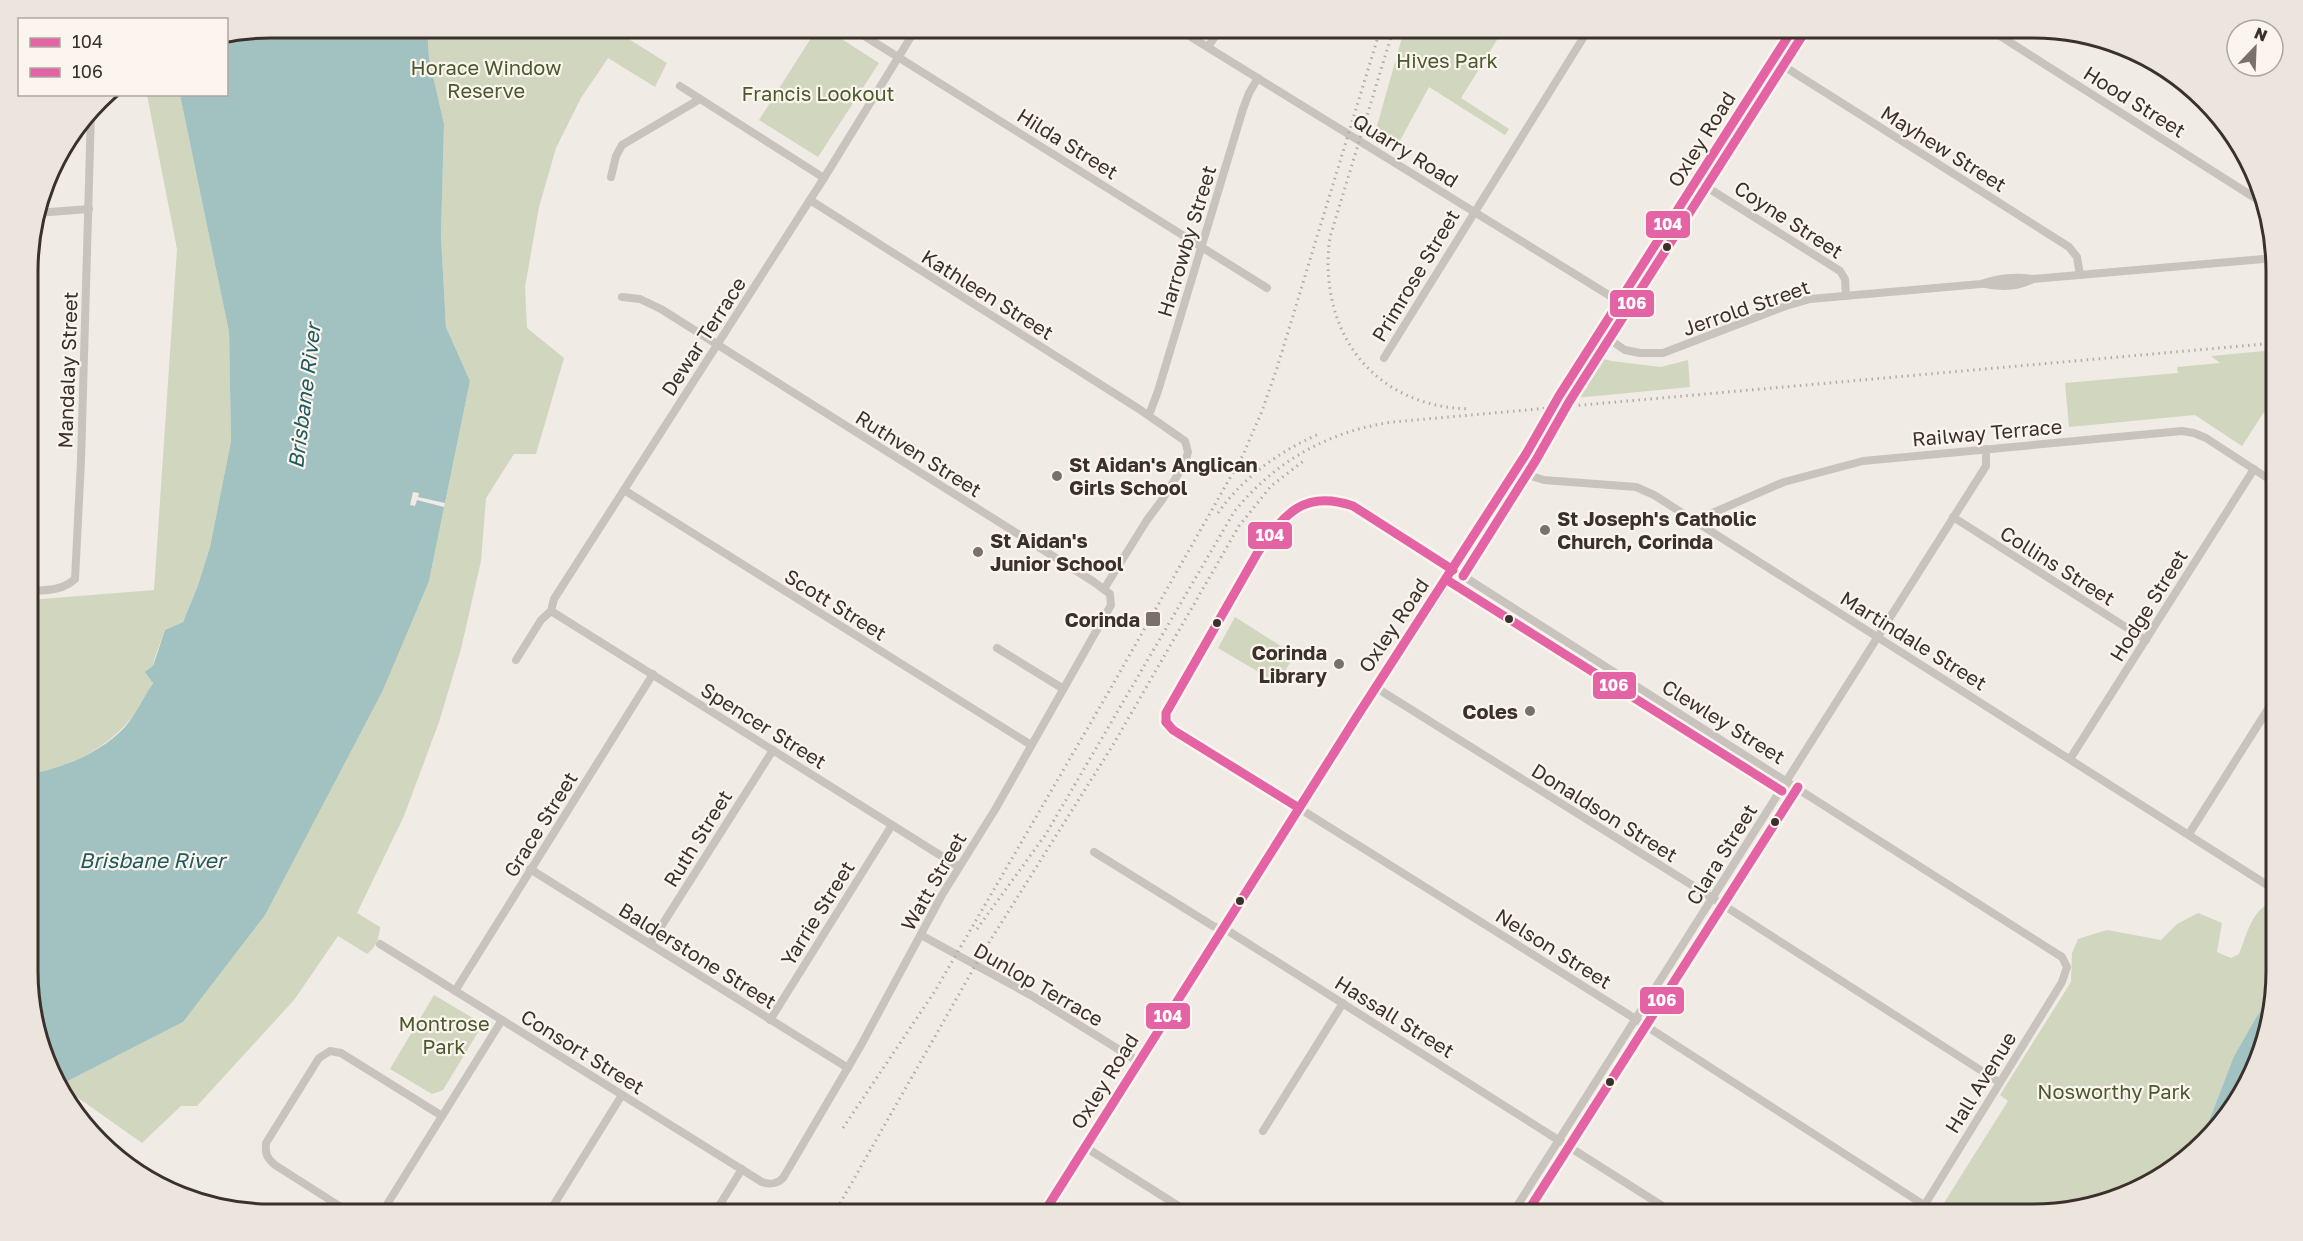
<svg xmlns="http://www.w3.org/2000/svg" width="2303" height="1241" viewBox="0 0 2303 1241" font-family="'Golos Text',sans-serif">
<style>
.green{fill:#d1d6bf}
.water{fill:#a1c2c1}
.pier{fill:#f0ebe5}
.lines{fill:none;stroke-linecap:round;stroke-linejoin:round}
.minor{stroke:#c9c3be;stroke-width:8}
.primary{stroke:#b8b1ad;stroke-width:12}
.rail{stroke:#b1aca8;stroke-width:3;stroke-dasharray:1.5 4.5;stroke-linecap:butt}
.bus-1-casing{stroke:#fbf5ee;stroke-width:14}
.bus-2-casing{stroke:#fbf5ee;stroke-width:14}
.bus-1{stroke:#e463a4;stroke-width:9}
.bus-2{stroke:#e463a4;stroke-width:9}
.bus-dot{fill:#3b302b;stroke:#fbf5ee;stroke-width:2}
.poi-dot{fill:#7a716c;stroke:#fbf5ee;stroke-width:2}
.labels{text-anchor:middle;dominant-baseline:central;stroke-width:4.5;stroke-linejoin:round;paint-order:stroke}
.park-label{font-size:20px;fill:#4a5a2e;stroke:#fbf5ee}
.street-label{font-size:20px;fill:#3b302b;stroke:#fbf5ee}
.poi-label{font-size:20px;font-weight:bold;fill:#3b302b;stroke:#fbf5ee;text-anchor:start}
.water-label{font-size:21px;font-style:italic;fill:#1f5a5e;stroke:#fbf5ee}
.rim{fill:none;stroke:#3b302b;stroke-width:3}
.line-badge{stroke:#fbf5ee;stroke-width:2}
.badge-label{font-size:16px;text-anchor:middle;font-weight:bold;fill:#fff}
</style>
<rect width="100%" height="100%" fill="#f0ebe5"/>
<g class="green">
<path d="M 427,27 L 618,27 L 616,31 L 667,63 L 655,87 L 608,58 L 581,98 L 556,148 L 539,207 L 525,287 L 527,328 L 564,358 L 536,454 L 514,454 L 486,498 L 481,561 L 461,649 L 439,722 L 404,816 L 357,913 L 380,927 C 379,939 376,947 367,954 L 338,936 L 294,1000 L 197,1106 L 181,1106 L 142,1143 L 60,1085 L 183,1022 L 429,581 L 470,381 L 446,327 L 441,236 L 444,124 L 429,58 Z"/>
<path d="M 818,27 L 823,27 L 879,63 L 818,157 L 759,120 Z"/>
<path d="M 1405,27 L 1505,27 L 1461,98 L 1509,129 L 1505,135 L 1429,87 L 1397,146 L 1375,133 Z"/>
<path d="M 147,95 L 180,95 L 229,332 L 231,441 L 210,547 L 197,588 L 183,622 L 165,630 C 161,642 155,654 153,666 C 152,672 154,679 152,684 C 131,734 81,767 29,774 L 29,600 L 154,590 L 177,249 Z"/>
<path d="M 2275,350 L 2275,395 L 2242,446 L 2195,415 L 2069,427 L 2065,383 L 2178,373 L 2177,367 L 2220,363 L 2211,356 Z"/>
<path d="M 1597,357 L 1611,361 L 1661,367 L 1688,360 L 1690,387 L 1565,399 Z"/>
<path d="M 1235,617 L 1295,655 L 1277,683 L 1218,648 Z"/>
<path d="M 2275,902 L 2275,986 L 2273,995 L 2257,1016 L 2234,1056 L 2204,1134 L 2167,1173 L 2110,1201 L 2048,1213 L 1937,1214 L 2008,1101 L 2000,1095 L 2071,982 L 2072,953 L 2078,939 L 2107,930 L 2161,940 L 2177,924 L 2198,913 L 2222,923 L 2217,952 L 2231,958 L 2239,954 C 2247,935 2252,906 2275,902 Z"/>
<path d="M 434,995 L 483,1024 L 443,1090 L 432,1094 L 390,1069 Z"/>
</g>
<g class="water">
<path d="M 271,27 L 427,27 L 429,58 L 444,124 L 441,236 L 446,327 L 470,381 L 429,581 L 382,692 L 265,915 L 183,1022 L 60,1085 L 29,1002 L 29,774 C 62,769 102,752 125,727 C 136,714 144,697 153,683 L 145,672 L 153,666 L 165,630 L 183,622 L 197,588 L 210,547 L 231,441 L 229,332 L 180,95 L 226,94 L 227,36 Z"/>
<path d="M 2273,995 L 2244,1092 L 2204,1134 L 2234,1056 L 2257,1016 Z"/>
</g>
<path class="pier" d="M 413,492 L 419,493 L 418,497 L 445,503 L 444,507 L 417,500 L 415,506 L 410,505 Z"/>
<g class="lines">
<g class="minor">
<path d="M 850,27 L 1267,288"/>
<path d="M 1175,27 L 1620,302"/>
<path d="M 1986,27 L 2266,205"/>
<path d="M 1208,47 L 1221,27"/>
<path d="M 1774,60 L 2069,247 L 2077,257 L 2080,275"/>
<path d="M 680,86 L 824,178"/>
<path d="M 611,177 L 616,156 L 622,145 L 700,99"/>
<path d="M 1697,181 L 1840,271 L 1845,279 L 1846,296"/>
<path d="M 810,200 L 1139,409 L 1185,441 L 1188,452 L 1185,463 L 1162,500 L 1147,520 L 1104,589"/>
<path d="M 37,213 L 89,209"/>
<path d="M 1985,284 C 2002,287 2015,287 2031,280"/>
<path d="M 1600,333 L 1625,350 L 1640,353 L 1663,353 L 1786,306 L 1810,299 L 1981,284 C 2000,278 2014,276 2033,279 L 2275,258"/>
<path d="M 1384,358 L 1590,27"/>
<path d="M 1149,415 L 1158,391 L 1243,109 L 1249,93 L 1258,78"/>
<path d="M 1515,471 L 1544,480 L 1636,487 L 1654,495 L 2275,890"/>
<path d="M 624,490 L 1031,745"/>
<path d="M 1953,517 L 2146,640"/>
<path d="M 1702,525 L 1710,514 L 1784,482 L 1863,461 L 2182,431 L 2194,433 L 2206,438 L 2275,483"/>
<path d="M 29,591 C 46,590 62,591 75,579 L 81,461 L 91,112"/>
<path d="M 551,611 L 959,867"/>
<path d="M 997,648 L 1062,688"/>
<path d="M 516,660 L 541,620 L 551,611 L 554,599 L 824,178 L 917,27"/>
<path d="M 1375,687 L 1703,892 L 1999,1082"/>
<path d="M 2070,759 L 2254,469"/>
<path d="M 2189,834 L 2275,698"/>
<path d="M 1094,852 L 1213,926 L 1230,932 L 1675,1214"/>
<path d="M 530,869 L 848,1068"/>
<path d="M 921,935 L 1034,997 L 1139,1062"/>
<path d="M 380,944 L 762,1182 C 771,1185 777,1184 783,1178 L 860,1047 L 942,895 L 996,808 L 1111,605 L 1110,594 L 1094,582 L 661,309 L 640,299 L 622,297"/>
<path d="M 650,944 L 773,750"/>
<path d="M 455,991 L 653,674"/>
<path d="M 770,1020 L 892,825"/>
<path d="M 1263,1131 L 1343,1003"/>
<path d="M 1085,1147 L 1191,1214"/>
<path d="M 180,1194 L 182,1192"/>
<path d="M 1387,1210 L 1394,1214"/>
<path d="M 352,1214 L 275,1165 C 267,1158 265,1154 266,1143 L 319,1058 L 330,1051 L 341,1053 L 442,1116"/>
<path d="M 381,1214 L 502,1020"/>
<path d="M 548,1214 L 622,1095"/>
<path d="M 714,1214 L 742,1169"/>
<path d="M 1512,1214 L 1986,466 L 1986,449"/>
<path d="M 1919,1214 L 2062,982 L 2067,967 L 2062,957 L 1353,506 C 1309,483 1280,519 1258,552 L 1170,707 L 1165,718 L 1168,726 L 1626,1013 L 1924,1205"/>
</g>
<path class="primary" d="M 1043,1214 L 1356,718 L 1445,582 L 1526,454 L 1559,396 L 1794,27"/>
<g class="rail">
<path d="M 1394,27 L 1330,237 C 1317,330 1372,407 1470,409"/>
<path d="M 1218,513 C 1244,476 1280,451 1321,433"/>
<path d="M 977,929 L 1046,834 L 1234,512 C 1274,462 1328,431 1393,422 L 2275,343"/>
<path d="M 843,1128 L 935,991 L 1108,693 L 1243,455 L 1262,411 L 1277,368 L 1381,27"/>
<path d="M 834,1214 L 983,952 L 1113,745 L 1239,526 L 1271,486 L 1306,459"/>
</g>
<defs>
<g id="bus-1">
<path d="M 1166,722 L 1166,713 L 1258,552 C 1284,514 1304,489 1353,506 L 1453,570"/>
<path d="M 1166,722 L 1173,730 L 1299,808"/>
<path d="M 1043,1214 L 1356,718 L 1526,454 L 1559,396 L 1794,27"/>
</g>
<g id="bus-2">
<path d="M 1463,576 L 1536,460 L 1569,402 L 1804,33"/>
<path d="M 1447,580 L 1782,791"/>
<path d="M 1526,1214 L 1798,787"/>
</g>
</defs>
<use href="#bus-1" class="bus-1-casing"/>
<use href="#bus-2" class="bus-2-casing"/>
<use href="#bus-1" class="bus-1"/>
<use href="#bus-2" class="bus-2"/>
</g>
<g class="bus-dot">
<circle cx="1667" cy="247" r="5"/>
<circle cx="1509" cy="619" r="5"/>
<circle cx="1217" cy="623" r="5"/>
<circle cx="1775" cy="822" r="5"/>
<circle cx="1240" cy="901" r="5"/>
<circle cx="1610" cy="1082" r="5"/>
</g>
<g class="poi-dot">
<circle cx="1057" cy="476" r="6"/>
<circle cx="1545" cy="530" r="6"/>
<circle cx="978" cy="552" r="6"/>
<rect x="1145" y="611" width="16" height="16" rx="3"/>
<circle cx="1339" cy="664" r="6"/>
<circle cx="1530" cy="711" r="6"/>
</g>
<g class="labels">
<g class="park-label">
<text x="1447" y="60">Hives Park</text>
<text x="486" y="67">Horace Window<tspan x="486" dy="23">Reserve</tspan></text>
<text x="818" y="93">Francis Lookout</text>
<text x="444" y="1023">Montrose<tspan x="444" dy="23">Park</tspan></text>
<text x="2114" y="1091">Nosworthy Park</text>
</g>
<g class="street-label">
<text transform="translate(2135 101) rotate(32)">Hood Street</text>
<text transform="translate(1701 139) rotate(-58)">Oxley Road</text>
<text transform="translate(1068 143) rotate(32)">Hilda Street</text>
<text transform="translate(1944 148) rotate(32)">Mayhew Street</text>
<text transform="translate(1406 150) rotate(32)">Quarry Road</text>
<text transform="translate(1789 219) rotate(33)">Coyne Street</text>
<text transform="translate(1186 241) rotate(-73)">Harrowby Street</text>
<text transform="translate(1415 275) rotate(-59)">Primrose Street</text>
<text transform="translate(988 294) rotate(32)">Kathleen Street</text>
<text transform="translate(1746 307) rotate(-19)">Jerrold Street</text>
<text transform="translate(703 336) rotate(-57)">Dewar Terrace</text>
<text transform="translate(67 370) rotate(-88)">Mandalay Street</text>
<text transform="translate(1987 432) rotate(-5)">Railway Terrace</text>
<text transform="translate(919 453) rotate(32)">Ruthven Street</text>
<text transform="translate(2058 565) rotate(32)">Collins Street</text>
<text transform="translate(836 604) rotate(32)">Scott Street</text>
<text transform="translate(2148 605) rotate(-58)">Hodge Street</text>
<text transform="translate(1393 625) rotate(-56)">Oxley Road</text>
<text transform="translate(1914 640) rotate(32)">Martindale Street</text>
<text transform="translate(1724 721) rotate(32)">Clewley Street</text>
<text transform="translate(764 725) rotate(32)">Spencer Street</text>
<text transform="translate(1605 812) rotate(32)">Donaldson Street</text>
<text transform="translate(540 824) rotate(-58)">Grace Street</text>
<text transform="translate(697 838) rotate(-58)">Ruth Street</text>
<text transform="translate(1721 854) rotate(-58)">Clara Street</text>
<text transform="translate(933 881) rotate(-60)">Watt Street</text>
<text transform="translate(817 913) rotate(-58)">Yarrie Street</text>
<text transform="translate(1554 948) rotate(32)">Nelson Street</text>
<text transform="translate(698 955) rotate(32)">Balderstone Street</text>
<text transform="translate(1039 984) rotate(30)">Dunlop Terrace</text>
<text transform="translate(1395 1016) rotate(32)">Hassall Street</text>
<text transform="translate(583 1051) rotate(32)">Consort Street</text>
<text transform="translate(1104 1081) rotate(-58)">Oxley Road</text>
<text transform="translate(1980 1082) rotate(-58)">Hall Avenue</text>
</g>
<g class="poi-label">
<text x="1069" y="464">St Aidan's Anglican<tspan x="1069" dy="23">Girls School</tspan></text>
<text x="1557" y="518">St Joseph's Catholic<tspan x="1557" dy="23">Church, Corinda</tspan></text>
<text x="990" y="540">St Aidan's<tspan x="990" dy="23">Junior School</tspan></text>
<text x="1140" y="619" text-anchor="end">Corinda</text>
<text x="1327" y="652" text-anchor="end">Corinda<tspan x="1327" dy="23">Library</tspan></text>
<text x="1518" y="711" text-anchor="end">Coles</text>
</g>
<g class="water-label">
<text transform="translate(304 396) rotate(-83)">Brisbane River</text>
<text x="152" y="860">Brisbane River</text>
</g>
</g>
<path d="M0 0H2303V1241H0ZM271 38H2033A233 233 0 0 1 2266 271V971A233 233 0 0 1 2033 1204H271A233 233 0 0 1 38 971V271A233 233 0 0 1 271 38Z" fill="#ece5de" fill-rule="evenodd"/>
<path class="rim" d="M271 38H2033A233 233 0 0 1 2266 271V971A233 233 0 0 1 2033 1204H271A233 233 0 0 1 38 971V271A233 233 0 0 1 271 38Z"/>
<g class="line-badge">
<rect x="1645" y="210" width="46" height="29" rx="6" fill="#e463a4"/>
<rect x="1609" y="289" width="46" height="29" rx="6" fill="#e463a4"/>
<rect x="1247" y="521" width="46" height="29" rx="6" fill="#e463a4"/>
<rect x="1592" y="671" width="45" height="29" rx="6" fill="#e463a4"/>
<rect x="1639" y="986" width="46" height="29" rx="6" fill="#e463a4"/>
<rect x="1145" y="1002" width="46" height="28" rx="6" fill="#e463a4"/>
</g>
<g class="badge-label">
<text x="1668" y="230">104</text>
<text x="1632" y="309">106</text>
<text x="1270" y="541">104</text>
<text x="1614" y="691">106</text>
<text x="1662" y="1006">106</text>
<text x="1168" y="1022">104</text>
</g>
<rect x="18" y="18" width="210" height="78" fill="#fbf5ee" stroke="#aea6a0" stroke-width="1.5"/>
<rect x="30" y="38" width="30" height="9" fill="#e463a4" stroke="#aea6a0" stroke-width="1.5"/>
<text x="72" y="48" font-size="18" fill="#3b302b">104</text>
<rect x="30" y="68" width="30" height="9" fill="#e463a4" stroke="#aea6a0" stroke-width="1.5"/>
<text x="72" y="78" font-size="18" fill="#3b302b">106</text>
<g transform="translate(2255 48) rotate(23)"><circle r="28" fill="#fbf5ee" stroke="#aea6a0" stroke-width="1.5"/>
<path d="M0-4.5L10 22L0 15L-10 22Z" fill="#7a716c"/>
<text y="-9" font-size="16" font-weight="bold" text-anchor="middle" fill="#3b302b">N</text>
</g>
</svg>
